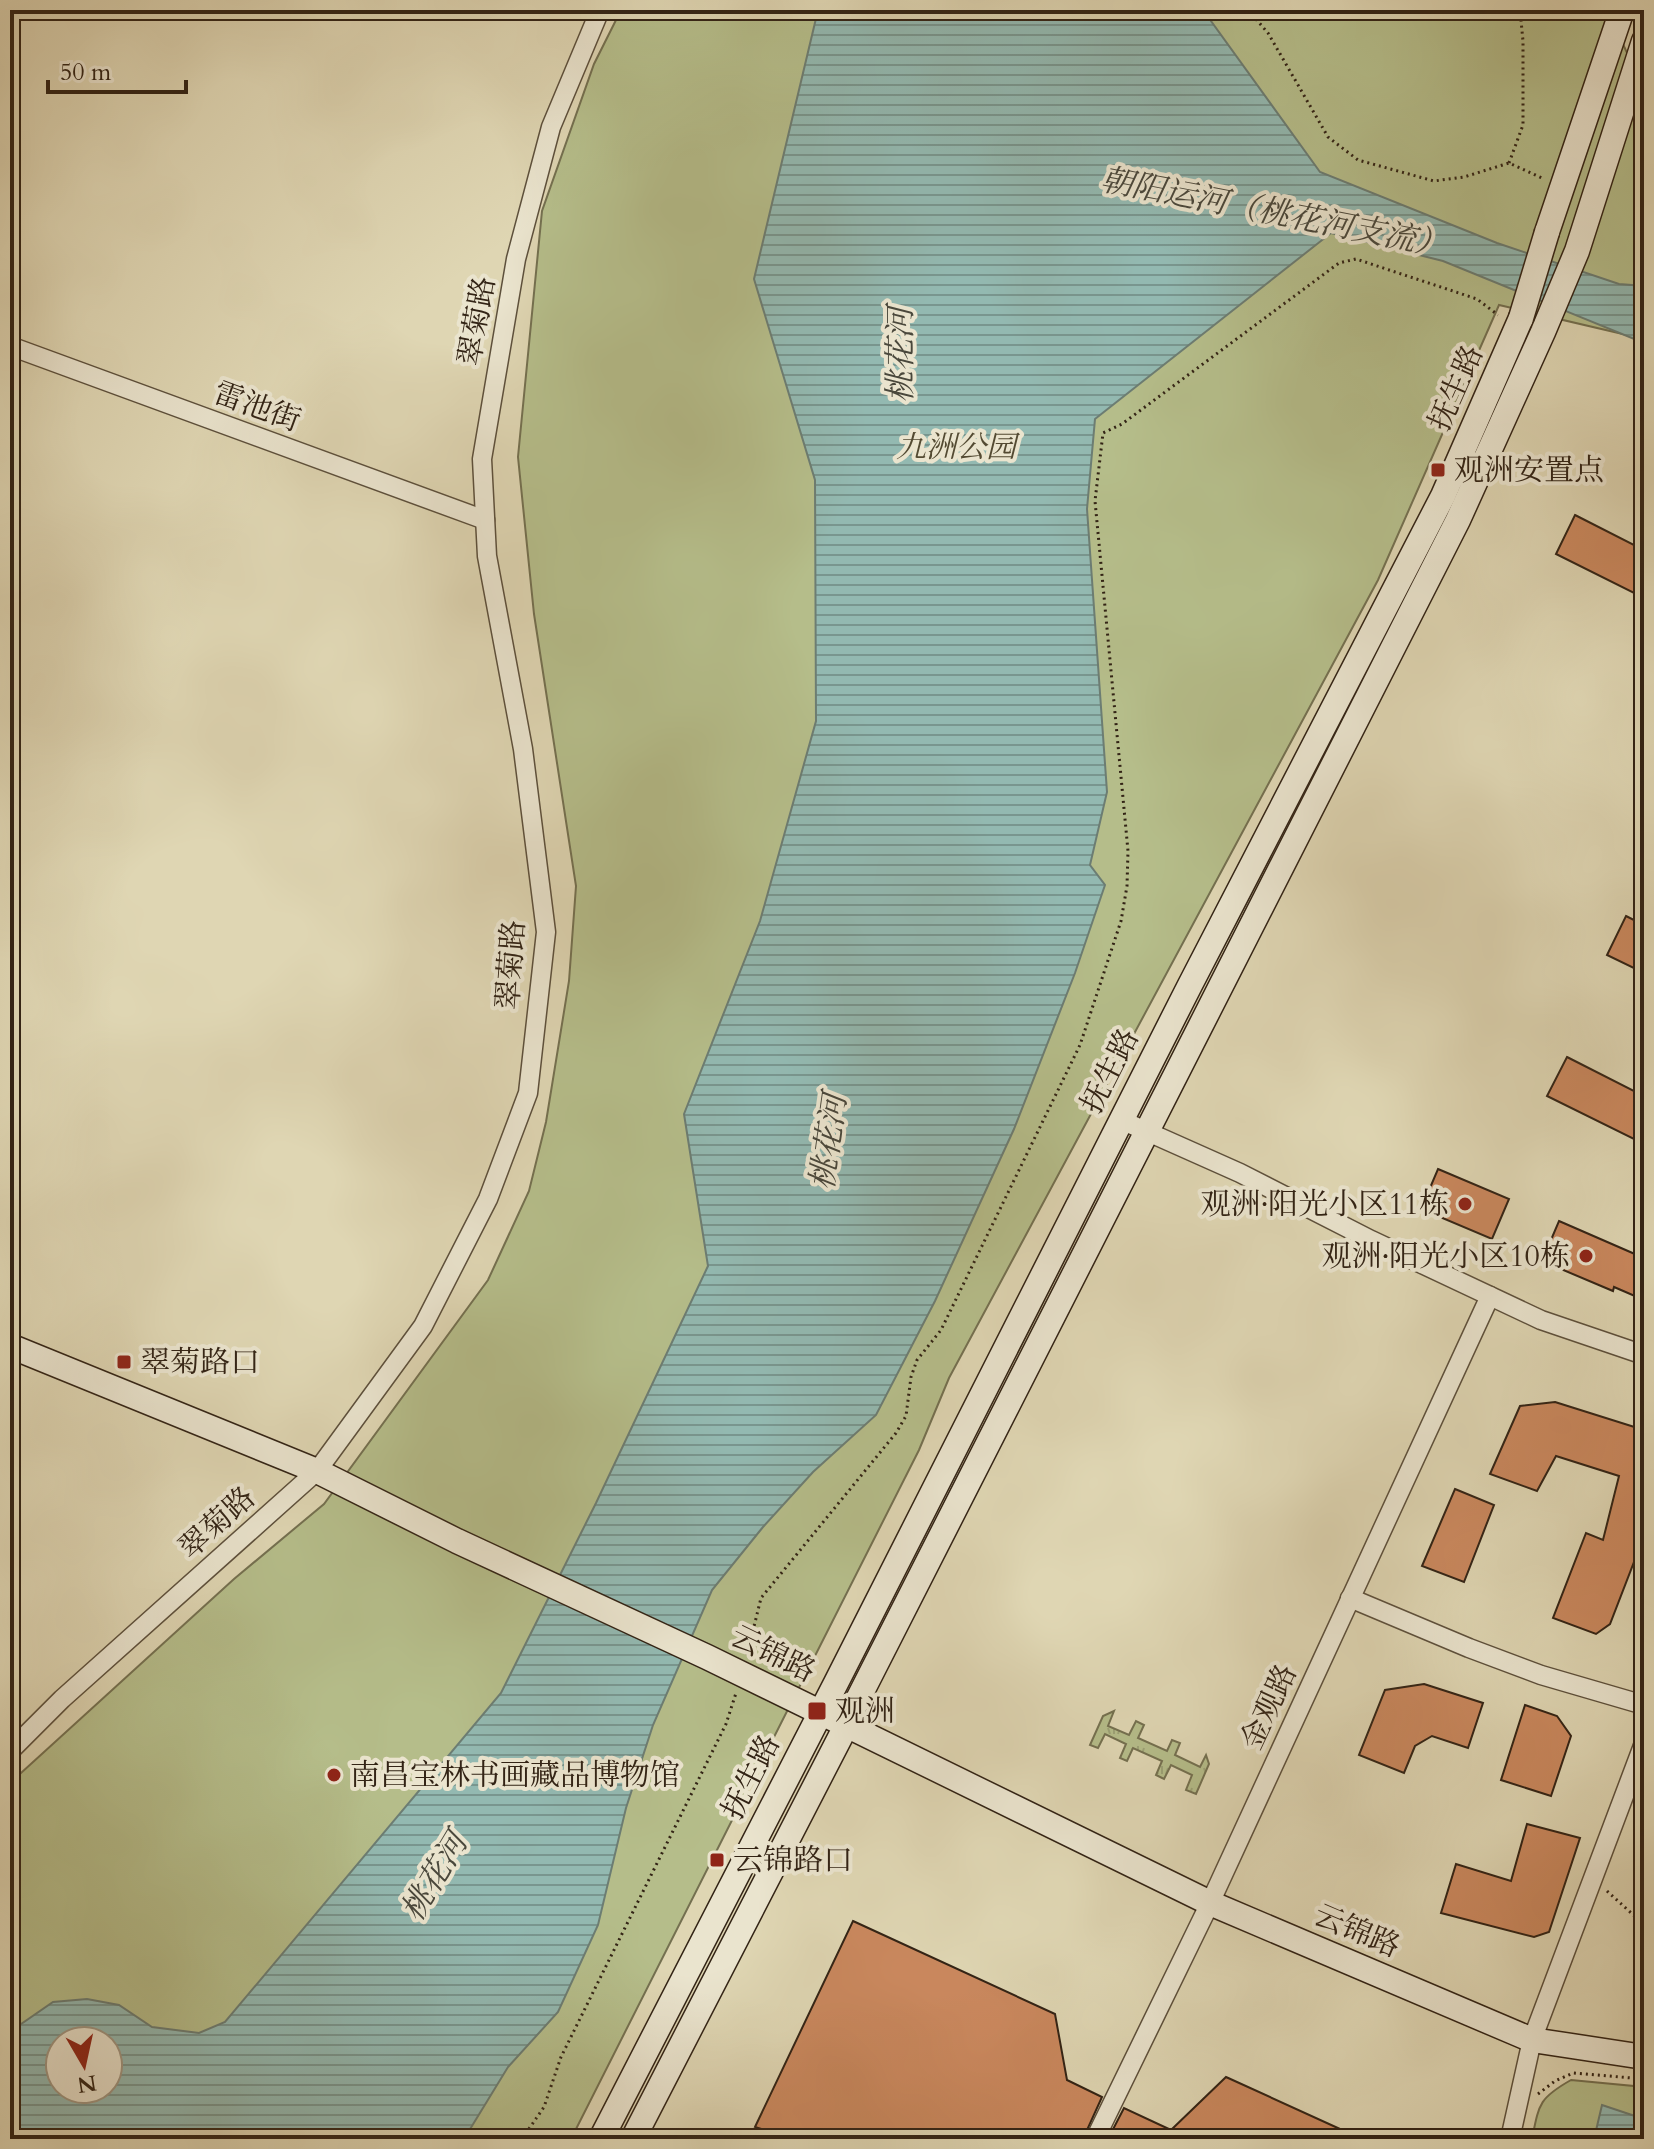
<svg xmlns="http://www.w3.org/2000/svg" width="1654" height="2149" viewBox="0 0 1654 2149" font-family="Cardo,'Noto Serif SC',serif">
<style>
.grass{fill:url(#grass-tufts);stroke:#747050;stroke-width:2}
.park{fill:#b5bd8a;stroke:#747050;stroke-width:2;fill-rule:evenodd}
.water{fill:url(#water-rules);stroke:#6c7d73;stroke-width:2;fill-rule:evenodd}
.building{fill:#ca885e;stroke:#322315;stroke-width:2}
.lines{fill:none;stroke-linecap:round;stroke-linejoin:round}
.street-casing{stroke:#5d503c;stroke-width:21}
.secondary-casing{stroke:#322315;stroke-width:27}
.path{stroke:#322315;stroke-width:3;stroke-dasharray:2 4;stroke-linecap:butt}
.street{stroke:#eae4ce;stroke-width:18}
.secondary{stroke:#eae4ce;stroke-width:24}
.secondary-bridge-casing{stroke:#322315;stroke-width:27;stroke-linecap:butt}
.secondary-bridge{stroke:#eae4ce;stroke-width:24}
.poi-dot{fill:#8f2418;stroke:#eae4ce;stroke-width:3}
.labels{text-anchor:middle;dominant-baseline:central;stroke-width:8;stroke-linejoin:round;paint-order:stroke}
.street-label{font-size:30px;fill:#322315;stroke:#eae4ce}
.park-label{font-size:30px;font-style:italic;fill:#534a32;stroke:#eae4ce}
.poi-label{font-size:30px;fill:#322315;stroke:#eae4ce;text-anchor:start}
.water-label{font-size:32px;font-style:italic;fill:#4a483c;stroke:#eae4ce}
</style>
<defs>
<pattern id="grass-tufts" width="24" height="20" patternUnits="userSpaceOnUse" patternTransform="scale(2)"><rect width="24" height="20" fill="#b5bd8a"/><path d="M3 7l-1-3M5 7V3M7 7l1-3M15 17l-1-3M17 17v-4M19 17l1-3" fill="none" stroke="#9ca276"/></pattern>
<pattern id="water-rules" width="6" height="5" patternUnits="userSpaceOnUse" patternTransform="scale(2)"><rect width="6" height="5" fill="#93b9b1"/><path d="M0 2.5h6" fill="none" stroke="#79968f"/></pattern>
</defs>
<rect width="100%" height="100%" fill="#dfd6b3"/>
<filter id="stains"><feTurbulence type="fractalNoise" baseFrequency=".0025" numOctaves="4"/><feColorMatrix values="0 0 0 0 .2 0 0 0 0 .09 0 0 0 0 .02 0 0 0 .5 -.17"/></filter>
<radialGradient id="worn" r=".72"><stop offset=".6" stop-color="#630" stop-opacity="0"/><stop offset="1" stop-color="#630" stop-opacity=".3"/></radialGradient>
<path class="grass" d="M 1114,1711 L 1108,1726 L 1129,1735 L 1136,1721 L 1144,1725 L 1138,1738 L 1167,1751 L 1172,1740 L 1180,1743 L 1175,1755 L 1200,1767 L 1206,1755 L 1209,1764 L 1196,1794 L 1186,1790 L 1192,1775 L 1171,1765 L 1164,1779 L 1156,1775 L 1162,1761 L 1133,1748 L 1127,1761 L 1120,1758 L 1126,1744 L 1105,1734 L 1098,1748 L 1090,1745 L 1103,1716 Z"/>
<g class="park">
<path d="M 621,10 L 1607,10 L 1644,89 L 1644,339 L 1499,305 L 1378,580 L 949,1378 L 919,1450 L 571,2139 L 10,2139 L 10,1783 L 234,1579 L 324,1504 L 488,1280 L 529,1191 L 546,1122 L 569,981 L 576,886 L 534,614 L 518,457 L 542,211 L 594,64 ZM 60,2041 L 108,2041 L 108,2089 L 60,2089 Z"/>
<path d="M 1571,2080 L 1644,2087 L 1644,2139 L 1532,2139 C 1539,2104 1539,2098 1571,2080 Z"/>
</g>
<g class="water">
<path d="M 818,10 L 1203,10 L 1320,172 L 1497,243 L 1619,284 L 1644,286 L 1644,343 L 1443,261 L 1331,233 L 1095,419 L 1087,509 L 1107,792 L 1090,865 L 1105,885 L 1075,973 L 1014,1129 L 935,1301 L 876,1415 L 813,1472 L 763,1527 L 712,1590 L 653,1725 L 626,1808 L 598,1925 L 558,2012 L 508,2067 L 464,2139 L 10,2139 L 11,2031 L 53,2002 L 87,1999 L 119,2005 L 152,2027 L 199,2033 L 225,2022 L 501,1693 L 596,1503 L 708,1266 L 684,1114 L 760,921 L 816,721 L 815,480 L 754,279 ZM 60,2041 L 108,2041 L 108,2089 L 60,2089 Z"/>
<path d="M 1602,2105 L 1644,2119 L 1644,2139 L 1594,2139 Z"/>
</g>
<g class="building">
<path d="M 1575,515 L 1644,550 L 1644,598 L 1556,554 Z"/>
<path d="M 1626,916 L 1644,925 L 1644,973 L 1607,955 Z"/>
<path d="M 1567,1057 L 1644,1096 L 1644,1144 L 1547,1096 Z"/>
<path d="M 1438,1169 L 1509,1199 L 1492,1239 L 1421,1209 Z"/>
<path d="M 1559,1221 L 1644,1258 L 1644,1300 L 1614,1287 L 1613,1291 L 1542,1261 Z"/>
<path d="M 1555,1402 L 1644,1430 L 1644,1536 L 1610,1624 L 1596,1634 L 1553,1618 L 1586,1533 L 1603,1540 L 1619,1476 L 1556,1456 L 1537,1491 L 1490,1474 L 1520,1406 Z"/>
<path d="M 1455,1489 L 1494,1505 L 1464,1582 L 1422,1566 Z"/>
<path d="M 1424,1684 L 1483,1703 L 1468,1748 L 1432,1736 L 1415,1746 L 1404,1773 L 1359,1755 L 1385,1690 Z"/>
<path d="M 1525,1705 L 1557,1716 L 1571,1736 L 1551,1796 L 1501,1780 Z"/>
<path d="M 1527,1824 L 1580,1838 L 1549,1932 L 1534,1937 L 1441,1913 L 1456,1864 L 1511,1881 Z"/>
<path d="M 853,1921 L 1055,2014 L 1067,2080 L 1102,2097 L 1083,2139 L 792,2139 L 755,2127 Z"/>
<path d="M 1226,2077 L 1362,2139 L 1108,2139 L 1124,2108 L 1171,2130 Z"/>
</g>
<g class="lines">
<defs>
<g id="street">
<path d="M 10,346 L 485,520"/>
<path d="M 1121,1120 L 1240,1173 L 1371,1240 L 1541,1320 L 1644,1355"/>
<path d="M 1350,1598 L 1469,1648 L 1541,1675 L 1644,1705"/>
<path d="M 10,1751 L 62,1699 L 317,1471 L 423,1326 L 488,1199 L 528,1093 L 546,932 L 523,749 L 487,556 L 482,459 L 516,259 L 551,127 L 600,10"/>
<path d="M 1095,2139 L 1210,1903 L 1490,1296"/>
<path d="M 1510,2139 L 1532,2040 L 1644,1743"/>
</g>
<g id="secondary">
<path d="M 1547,232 L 1622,10"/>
<path d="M 10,1346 L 317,1471 L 457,1541 L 707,1657 L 1210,1903 L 1532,2040 L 1644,2057"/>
<path d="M 601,2139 L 836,1683 L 1190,985 L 1443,496 L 1521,318"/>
<path d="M 633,2139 L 846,1726 L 851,1713 L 1458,520 L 1543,332 L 1577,251 L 1644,41"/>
</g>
</defs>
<use href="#street" class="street-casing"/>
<use href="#secondary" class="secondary-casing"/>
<g class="path">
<path d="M 1248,10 L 1268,33 L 1328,137 L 1358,160 L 1434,181 L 1464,177 L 1509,163 L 1544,179"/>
<path d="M 1509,163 L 1523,125 L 1523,41 L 1520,10"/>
<path d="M 747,1655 L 761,1598 L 896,1433 L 906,1416 L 911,1377 L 917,1360 L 941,1330 L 1080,1045 L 1121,921 L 1127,886 L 1128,851 L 1095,501 L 1103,433 L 1122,424 L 1339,263 L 1356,259 L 1477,299 L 1498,315"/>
<path d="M 1607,1891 L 1640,1921 L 1644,1922"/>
<path d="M 1538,2094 L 1555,2081 L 1573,2073 L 1632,2078"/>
<path d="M 522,2139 L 544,2107 L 561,2057 L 726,1724 L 736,1693"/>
</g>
<use href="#street" class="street"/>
<use href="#secondary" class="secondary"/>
<defs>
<path id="secondary-bridge" d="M 1521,318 L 1547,232"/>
</defs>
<use href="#secondary-bridge" class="secondary-bridge-casing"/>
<use href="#secondary-bridge" class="secondary-bridge"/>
</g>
<g class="poi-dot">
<rect x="1430" y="462" width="16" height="16" rx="4"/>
<circle cx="1465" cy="1204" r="8"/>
<circle cx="1586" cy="1256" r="8"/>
<rect x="116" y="1354" width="16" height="16" rx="4"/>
<rect x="807" y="1701" width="20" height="20" rx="4"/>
<circle cx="334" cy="1775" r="8"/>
<rect x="709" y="1852" width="16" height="16" rx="4"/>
</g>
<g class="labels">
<g class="street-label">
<text transform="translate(477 321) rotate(-80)">翠菊路</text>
<text transform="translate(1456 388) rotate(-66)">抚生路</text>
<text transform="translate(257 407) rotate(20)">雷池街</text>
<text transform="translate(511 965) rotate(-86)">翠菊路</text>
<text transform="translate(1110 1071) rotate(-63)">抚生路</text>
<text transform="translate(217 1523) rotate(-42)">翠菊路</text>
<text transform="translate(773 1654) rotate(26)">云锦路</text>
<text transform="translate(1269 1707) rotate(-65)">金观路</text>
<text transform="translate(751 1777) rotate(-63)">抚生路</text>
<text transform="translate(1357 1931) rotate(23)">云锦路</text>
</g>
<g class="park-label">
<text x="956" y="447">九洲公园</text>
</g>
<g class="poi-label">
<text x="1454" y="470">观洲安置点</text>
<text x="1449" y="1204" text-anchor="end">观洲·阳光小区11栋</text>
<text x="1570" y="1256" text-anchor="end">观洲·阳光小区10栋</text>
<text x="140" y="1362">翠菊路口</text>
<text x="835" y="1711">观洲</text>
<text x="350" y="1775">南昌宝林书画藏品博物馆</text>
<text x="733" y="1860">云锦路口</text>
</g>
<g class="water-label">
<text transform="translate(1274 213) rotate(11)">朝阳运河（桃花河支流）</text>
<text transform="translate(901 355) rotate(-90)">桃花河</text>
<text transform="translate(829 1142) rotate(-82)">桃花河</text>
<text transform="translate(435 1877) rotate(-59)">桃花河</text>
</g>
</g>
<rect width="1654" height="2149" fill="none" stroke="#dfd6b3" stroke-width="40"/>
<rect x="12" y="12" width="1630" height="2125" fill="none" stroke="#322315" stroke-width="4"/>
<rect x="20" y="20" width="1614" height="2109" fill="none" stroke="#322315" stroke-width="2"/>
<g transform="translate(84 2065) rotate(171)"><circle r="38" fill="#eae4ce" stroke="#a09784" stroke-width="2"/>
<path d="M0-6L14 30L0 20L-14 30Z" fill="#8f2418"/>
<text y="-12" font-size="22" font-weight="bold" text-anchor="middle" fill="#322315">N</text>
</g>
<path d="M48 80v12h138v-12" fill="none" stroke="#322315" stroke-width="4"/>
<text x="60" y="80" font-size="24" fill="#322315" stroke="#eae4ce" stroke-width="6" paint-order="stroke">50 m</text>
<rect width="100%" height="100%" filter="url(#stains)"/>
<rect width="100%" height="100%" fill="url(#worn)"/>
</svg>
